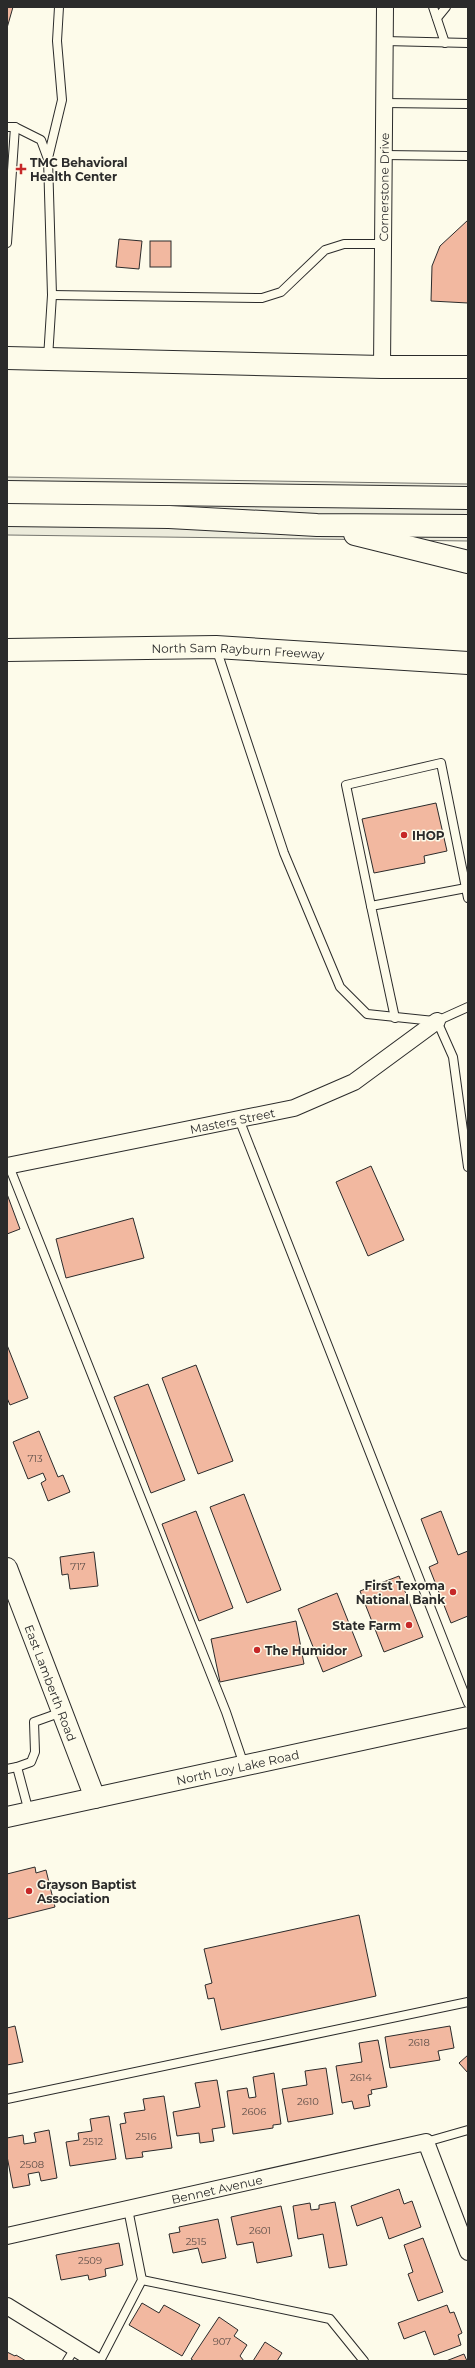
<svg xmlns="http://www.w3.org/2000/svg" width="475" height="2368" viewBox="0 0 475 2368" font-family="Montserrat,sans-serif">
<style>
.green{fill:#ecebdb;stroke:#74746e}
.building{fill:#f2b8a0;stroke:#2b2b2b}
.lines{fill:none;stroke-linecap:round;stroke-linejoin:round}
.service-casing{stroke:#2b2b2b;stroke-width:10}
.minor-casing{stroke:#2b2b2b;stroke-width:18}
.tertiary-casing{stroke:#2b2b2b;stroke-width:22}
.secondary-casing{stroke:#2b2b2b;stroke-width:24}
.motorway-casing{stroke:#2b2b2b;stroke-width:24}
.service{stroke:#fdfbea;stroke-width:8}
.minor{stroke:#fdfbea;stroke-width:16}
.tertiary{stroke:#fdfbea;stroke-width:20}
.secondary{stroke:#fdfbea;stroke-width:22}
.motorway{stroke:#fdfbea;stroke-width:22}
.poi-dot{fill:#c62828;stroke:#fdfbea;stroke-width:1.5}
.labels{text-anchor:middle;dominant-baseline:central;stroke-width:3;stroke-linejoin:round;paint-order:stroke}
.number-label{font-size:10px;fill:#5d4e48}
.poi-label{font-size:12px;font-weight:bold;fill:#2b2b2b;stroke:#fdfbea;text-anchor:start}
.street-label{font-size:12px;fill:#2b2b2b;stroke:#fdfbea}
</style>
<rect width="100%" height="100%" fill="#fdfbea"/>
<path class="green" d="M 7,477 L 468,484 L 468,541 L 7,535 Z"/>
<g class="building">
<path d="M 7,7 L 13,7 L 7,28 Z"/>
<path d="M 468,220 L 468,303 L 431,301 L 432,266 L 440,246 Z"/>
<path d="M 119,239 L 142,241 L 139,269 L 116,267 Z"/>
<rect x="150" y="241" width="21" height="26"/>
<path d="M 436,803 L 447,851 L 424,856 L 425,863 L 374,873 L 362,819 Z"/>
<path d="M 371,1166 L 404,1240 L 368,1256 L 336,1182 Z"/>
<path d="M 7,1194 L 20,1229 L 7,1234 Z"/>
<path d="M 133,1218 L 144,1258 L 66,1278 L 56,1239 Z"/>
<path d="M 7,1345 L 28,1398 L 10,1405 L 7,1398 Z"/>
<path d="M 196,1365 L 233,1461 L 198,1474 L 162,1378 Z"/>
<path d="M 148,1384 L 185,1480 L 151,1493 L 114,1397 Z"/>
<path d="M 39,1431 L 58,1477 L 63,1475 L 70,1492 L 48,1501 L 41,1483 L 46,1480 L 43,1473 L 28,1479 L 13,1442 Z"/>
<path d="M 244,1494 L 281,1590 L 247,1603 L 210,1507 Z"/>
<path d="M 196,1511 L 233,1608 L 199,1621 L 162,1524 Z"/>
<path d="M 441,1511 L 458,1555 L 468,1551 L 468,1616 L 451,1623 L 429,1567 L 438,1563 L 421,1519 Z"/>
<path d="M 94,1552 L 98,1586 L 70,1589 L 68,1574 L 62,1575 L 60,1557 Z"/>
<path d="M 399,1576 L 423,1637 L 384,1652 L 360,1591 Z"/>
<path d="M 337,1593 L 362,1656 L 323,1672 L 298,1609 Z"/>
<path d="M 296,1621 L 304,1664 L 220,1682 L 211,1639 Z"/>
<path d="M 35,1867 L 36,1873 L 46,1870 L 55,1907 L 7,1919 L 7,1874 Z"/>
<path d="M 359,1915 L 376,1996 L 221,2030 L 214,1998 L 208,1999 L 205,1985 L 212,1983 L 204,1949 Z"/>
<path d="M 15,2026 L 23,2062 L 7,2065 L 7,2028 Z"/>
<path d="M 450,2026 L 454,2048 L 438,2051 L 440,2060 L 390,2068 L 385,2037 Z"/>
<path d="M 378,2040 L 387,2087 L 371,2090 L 372,2094 L 368,2095 L 370,2106 L 354,2109 L 352,2101 L 342,2103 L 336,2066 L 362,2062 L 359,2043 Z"/>
<path d="M 468,2055 L 468,2073 L 459,2063 Z"/>
<path d="M 326,2068 L 333,2114 L 288,2122 L 282,2089 L 307,2085 L 305,2071 Z"/>
<path d="M 274,2073 L 281,2124 L 273,2125 L 273,2128 L 233,2134 L 227,2091 L 247,2088 L 249,2098 L 256,2097 L 253,2077 Z"/>
<path d="M 217,2080 L 225,2127 L 212,2129 L 214,2141 L 200,2143 L 199,2133 L 177,2136 L 173,2112 L 200,2107 L 195,2083 Z"/>
<path d="M 164,2096 L 172,2148 L 142,2152 L 143,2157 L 126,2159 L 120,2124 L 126,2123 L 124,2113 L 145,2110 L 143,2099 Z"/>
<path d="M 109,2116 L 116,2159 L 70,2166 L 66,2142 L 79,2140 L 78,2133 L 92,2131 L 90,2119 Z"/>
<path d="M 49,2130 L 57,2178 L 41,2181 L 39,2172 L 28,2174 L 30,2185 L 13,2188 L 7,2156 L 7,2138 L 23,2135 L 24,2144 L 36,2142 L 34,2133 Z"/>
<path d="M 399,2189 L 404,2204 L 412,2201 L 421,2227 L 389,2239 L 382,2217 L 357,2226 L 351,2206 Z"/>
<path d="M 335,2202 L 347,2265 L 329,2268 L 323,2234 L 298,2239 L 293,2206 L 310,2203 L 311,2210 L 319,2209 L 319,2205 Z"/>
<path d="M 281,2206 L 292,2256 L 257,2263 L 253,2242 L 237,2245 L 231,2217 Z"/>
<path d="M 218,2219 L 226,2258 L 202,2263 L 198,2248 L 173,2253 L 169,2234 L 180,2232 L 179,2227 Z"/>
<path d="M 423,2238 L 443,2292 L 418,2301 L 408,2274 L 413,2272 L 404,2245 Z"/>
<path d="M 119,2243 L 123,2265 L 105,2269 L 106,2276 L 89,2280 L 88,2275 L 61,2280 L 56,2255 Z"/>
<path d="M 142,2303 L 159,2313 L 164,2305 L 200,2325 L 182,2356 L 129,2325 Z"/>
<path d="M 447,2305 L 450,2313 L 454,2312 L 462,2333 L 458,2335 L 461,2345 L 434,2355 L 425,2331 L 404,2339 L 398,2323 Z"/>
<path d="M 219,2317 L 238,2330 L 234,2336 L 247,2345 L 240,2356 L 244,2361 L 194,2361 L 191,2359 Z"/>
<path d="M 265,2342 L 282,2353 L 277,2361 L 253,2361 Z"/>
<path d="M 7,2352 L 15,2356 L 16,2355 L 26,2361 L 7,2361 Z"/>
<path d="M 464,2354 L 467,2361 L 446,2361 Z"/>
</g>
<g class="lines">
<defs>
<g id="service">
<path d="M 433,7 L 445,43"/>
<path d="M 437,18 L 446,7"/>
<path d="M 385,41 L 468,43"/>
<path d="M 385,103 L 468,104"/>
<path d="M 7,127 L 15,127 L 41,140 L 48,159 L 52,295 L 48,358"/>
<path d="M 384,155 L 468,156"/>
<path d="M 48,158 L 62,100 L 57,41 L 59,7"/>
<path d="M 7,243 L 15,127"/>
<path d="M 52,295 L 262,298 L 281,292 L 325,250 L 344,244 L 383,244"/>
<path d="M 216,648 L 284,853 L 340,987 L 367,1014 L 434,1021"/>
<path d="M 371,906 L 346,785 L 441,763 L 466,888"/>
<path d="M 468,1007 L 437,1021 L 453,1057 L 468,1167"/>
<path d="M 395,1018 L 371,906 L 466,888 L 468,898"/>
<path d="M 239,1119 L 468,1703"/>
<path d="M 9,1166 L 226,1712 L 244,1765"/>
<path d="M 17,1767 L 31,1762 L 35,1752 L 34,1722 L 62,1712"/>
<path d="M 7,1769 L 17,1767 L 29,1812"/>
<path d="M 7,2099 L 468,2002"/>
<path d="M 426,2142 L 468,2130"/>
<path d="M 142,2280 L 330,2319 L 364,2361"/>
<path d="M 67,2361 L 75,2348"/>
<path d="M 100,2361 L 142,2280 L 128,2209"/>
</g>
<g id="minor">
<path id="s1" d="M 382,367 L 385,7"/>
<path id="s2" d="M 7,1166 L 294,1108 L 354,1082 L 437,1021"/>
<path id="s3" d="M 7,2236 L 426,2142 L 468,2252"/>
<path d="M 7,2306 L 96,2361"/>
</g>
<g id="tertiary">
<path id="s4" d="M 7,1568 L 95,1798"/>
<path id="s5" d="M 7,1817 L 468,1717"/>
</g>
<g id="secondary">
<path d="M 7,358 L 382,367 L 468,367"/>
<path id="s6" d="M 7,650 L 216,647 L 468,663"/>
</g>
<g id="motorway">
<path d="M 7,492 L 468,498"/>
<path d="M 7,515 L 169,517 L 317,525 L 468,526"/>
<path d="M 355,534 L 468,562"/>
</g>
</defs>
<use href="#service" class="service-casing"/>
<use href="#minor" class="minor-casing"/>
<use href="#tertiary" class="tertiary-casing"/>
<use href="#secondary" class="secondary-casing"/>
<use href="#motorway" class="motorway-casing"/>
<use href="#service" class="service"/>
<use href="#minor" class="minor"/>
<use href="#tertiary" class="tertiary"/>
<use href="#secondary" class="secondary"/>
<use href="#motorway" class="motorway"/>
</g>
<g class="poi-dot">
<path d="M19 163h4v4h4v4h-4v4h-4v-4h-4v-4h4z"/>
<circle cx="404" cy="835" r="4"/>
<circle cx="453" cy="1592" r="4"/>
<circle cx="409" cy="1625" r="4"/>
<circle cx="257" cy="1650" r="4"/>
<circle cx="29" cy="1891" r="4"/>
</g>
<g class="labels">
<g class="number-label">
<text x="35" y="1458">713</text>
<text x="78" y="1566">717</text>
<text x="419" y="2042">2618</text>
<text x="361" y="2077">2614</text>
<text x="308" y="2101">2610</text>
<text x="254" y="2111">2606</text>
<text x="146" y="2136">2516</text>
<text x="93" y="2141">2512</text>
<text x="32" y="2164">2508</text>
<text x="260" y="2230">2601</text>
<text x="196" y="2241">2515</text>
<text x="90" y="2260">2509</text>
<text x="222" y="2341">907</text>
</g>
<g class="poi-label">
<text x="30" y="162">TMC Behavioral<tspan x="30" dy="14">Health Center</tspan></text>
<text x="412" y="835">IHOP</text>
<text x="445" y="1585" text-anchor="end">First Texoma<tspan x="445" dy="14">National Bank</tspan></text>
<text x="401" y="1625" text-anchor="end">State Farm</text>
<text x="265" y="1650">The Humidor</text>
<text x="37" y="1884">Grayson Baptist<tspan x="37" dy="14">Association</tspan></text>
</g>
<g class="street-label">
<text stroke="none"><textPath href="#s1" startOffset="180">Cornerstone Drive</textPath></text>
<text stroke="none"><textPath href="#s6" startOffset="231">North Sam Rayburn Freeway</textPath></text>
<text stroke="none"><textPath href="#s2" startOffset="230">Masters Street</textPath></text>
<text stroke="none"><textPath href="#s4" startOffset="123">East Lamberth Road</textPath></text>
<text stroke="none"><textPath href="#s5" startOffset="236">North Loy Lake Road</textPath></text>
<text stroke="none"><textPath href="#s3" startOffset="215">Bennet Avenue</textPath></text>
</g>
</g>
<rect width="475" height="2368" fill="none" stroke="#2b2b2b" stroke-width="16"/>
</svg>
